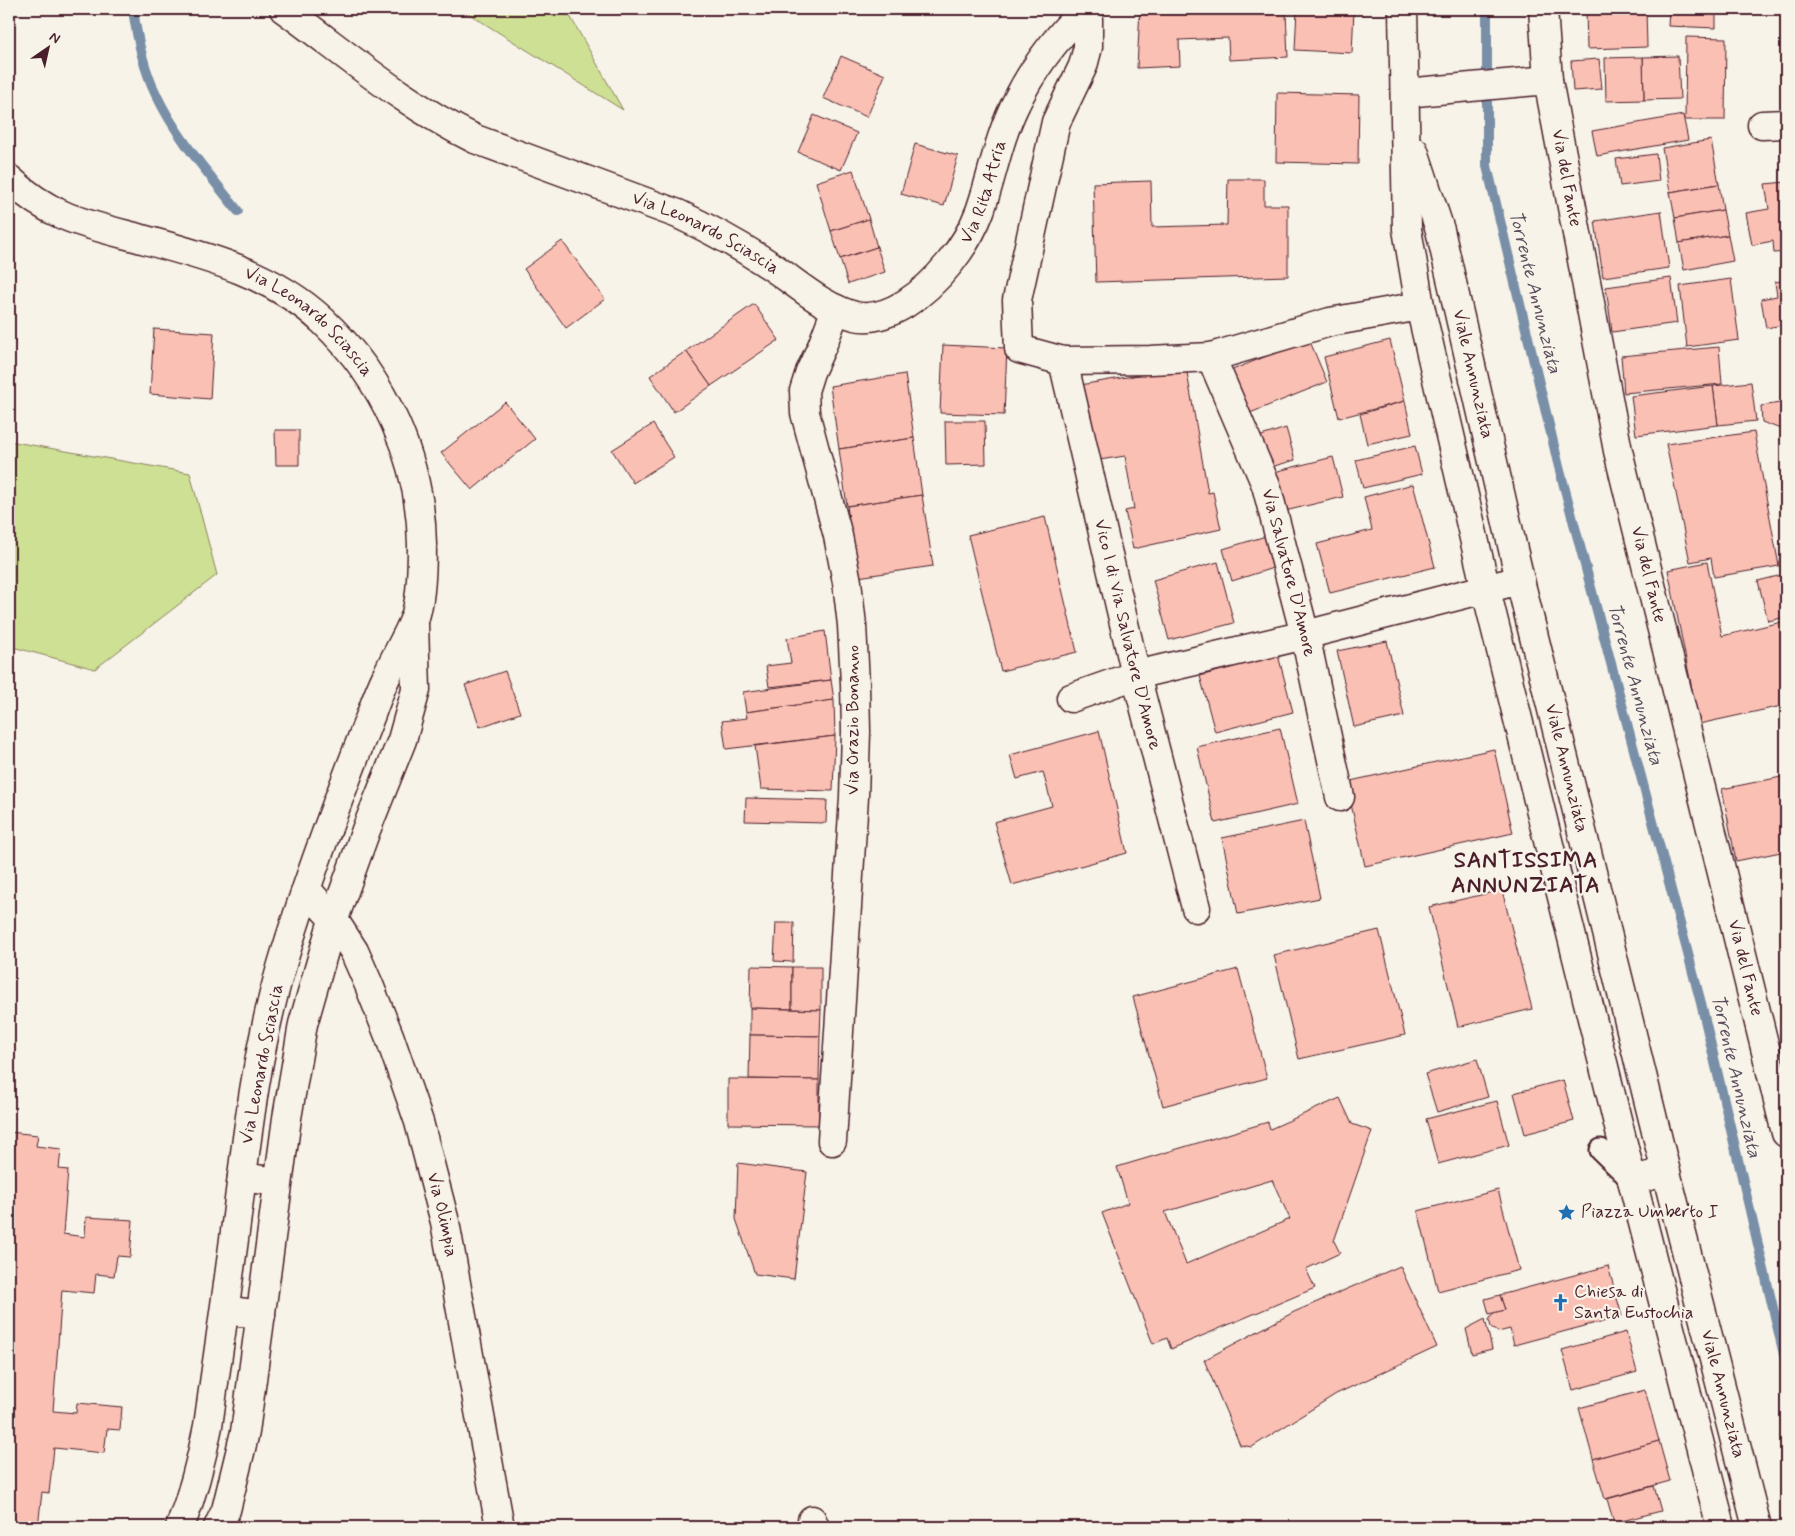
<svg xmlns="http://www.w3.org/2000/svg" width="1795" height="1536" viewBox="0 0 1795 1536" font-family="Mynerve,sans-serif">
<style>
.green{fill:#cde094;stroke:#8c8060}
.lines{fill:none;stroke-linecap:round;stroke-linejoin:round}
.stream{stroke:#798fa8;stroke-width:10}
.building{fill:#fbc0b4;stroke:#4a1f2b;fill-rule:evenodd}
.pedestrian-casing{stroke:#4a1f2b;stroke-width:25}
.minor-casing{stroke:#4a1f2b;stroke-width:31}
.tertiary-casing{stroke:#4a1f2b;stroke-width:31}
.secondary-casing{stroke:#4a1f2b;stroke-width:31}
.pedestrian{stroke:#f7f3e8;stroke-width:21}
.minor{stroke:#f7f3e8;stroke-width:28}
.tertiary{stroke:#f7f3e8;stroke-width:28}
.secondary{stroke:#f7f3e8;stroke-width:28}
.labels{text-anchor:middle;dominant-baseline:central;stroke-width:4.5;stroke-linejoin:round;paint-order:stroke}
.street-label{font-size:18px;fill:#4a1f2b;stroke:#f7f3e8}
.poi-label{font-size:18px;fill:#4a1f2b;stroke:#f7f3e8;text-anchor:start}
.water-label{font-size:19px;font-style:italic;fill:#5e4e5f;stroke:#f7f3e8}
.district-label{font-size:22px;font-weight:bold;letter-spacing:1px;fill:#4a1f2b;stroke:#f7f3e8}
</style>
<rect width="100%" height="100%" fill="#f7f3e8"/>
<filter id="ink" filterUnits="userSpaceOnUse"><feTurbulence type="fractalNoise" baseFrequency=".02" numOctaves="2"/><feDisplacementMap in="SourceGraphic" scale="10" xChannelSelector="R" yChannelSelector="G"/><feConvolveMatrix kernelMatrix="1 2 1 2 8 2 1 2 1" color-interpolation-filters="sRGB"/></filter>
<g filter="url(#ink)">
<g class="green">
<path d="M 461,9 L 566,9 L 623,110 Z"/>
<path d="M 9,441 L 190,473 L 217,575 L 95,669 L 9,646 Z"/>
</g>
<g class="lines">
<g class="stream">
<path d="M 133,9 C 137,38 143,68 156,94 C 176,137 209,174 238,211"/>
<path d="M 1487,9 L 1487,166 L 1559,467 L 1701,1003 L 1786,1363"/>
</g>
</g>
<g class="building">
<path d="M 1140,9 L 1266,9 L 1266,14 L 1286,13 L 1288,57 L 1229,60 L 1228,38 L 1179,40 L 1180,66 L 1137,68 Z"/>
<path d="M 1297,9 L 1354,9 L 1352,53 L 1295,50 Z"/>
<path d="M 1586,9 L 1646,9 L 1647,47 L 1587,49 Z"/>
<path d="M 1669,9 L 1716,9 L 1716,28 L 1668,26 Z"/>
<path d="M 1686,37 L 1726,38 L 1725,120 L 1685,120 Z"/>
<path d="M 841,56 L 885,75 L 867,117 L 823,98 Z"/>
<path d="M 1678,56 L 1680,99 L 1644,100 L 1643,57 Z"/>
<path d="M 1643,57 L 1644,100 L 1606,101 L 1605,58 Z"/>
<path d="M 1599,59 L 1602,89 L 1573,91 L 1571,61 Z"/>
<path d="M 1277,93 L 1359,95 L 1358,164 L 1276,162 Z"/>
<path d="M 814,115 L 857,133 L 841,170 L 798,152 Z"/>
<path d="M 1683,115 L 1688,140 L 1597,156 L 1592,131 Z"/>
<path d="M 1711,140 L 1719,184 L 1670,192 L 1662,148 Z"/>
<path d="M 915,144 L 958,156 L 944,206 L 901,194 Z"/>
<path d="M 1656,154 L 1659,181 L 1620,186 L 1616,159 Z"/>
<path d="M 853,170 L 869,219 L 831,231 L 816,182 Z"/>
<path d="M 1228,179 L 1264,179 L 1264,205 L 1288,205 L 1288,276 L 1096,282 L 1093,183 L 1151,181 L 1152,227 L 1227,225 Z"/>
<path d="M 1786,182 L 1786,252 L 1774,253 L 1773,241 L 1752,245 L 1746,213 L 1769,209 L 1765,184 Z"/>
<path d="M 1719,184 L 1723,210 L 1675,218 L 1670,192 Z"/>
<path d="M 1723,210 L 1728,235 L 1679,243 L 1675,218 Z"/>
<path d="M 1661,211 L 1669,268 L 1603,277 L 1595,221 Z"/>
<path d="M 869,219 L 877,247 L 840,259 L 831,231 Z"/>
<path d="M 1728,235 L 1733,261 L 1684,270 L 1679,243 Z"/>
<path d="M 562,241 L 605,299 L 566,328 L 524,269 Z"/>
<path d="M 877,247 L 885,272 L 848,284 L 840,259 Z"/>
<path d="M 1671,278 L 1677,323 L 1612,332 L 1606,287 Z"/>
<path d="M 1731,279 L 1739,340 L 1687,347 L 1680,286 Z"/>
<path d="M 1786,280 L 1786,344 L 1783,325 L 1766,328 L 1761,299 L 1777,296 L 1775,282 Z"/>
<path d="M 754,304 L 779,340 L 711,386 L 686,351 Z"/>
<path d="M 154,329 L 214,333 L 210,399 L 150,394 Z"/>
<path d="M 1309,339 L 1327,382 L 1245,415 L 1227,372 Z"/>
<path d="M 1390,340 L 1405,401 L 1339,418 L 1324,357 Z"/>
<path d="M 943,345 L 1007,348 L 1004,415 L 940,413 Z"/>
<path d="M 1719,347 L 1722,384 L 1624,393 L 1621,356 Z"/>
<path d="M 686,351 L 711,386 L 674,412 L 650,376 Z"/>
<path d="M 1186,367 L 1208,493 L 1213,492 L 1221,529 L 1133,549 L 1125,511 L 1134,509 L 1125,456 L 1093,461 L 1080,385 Z"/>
<path d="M 905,374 L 914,438 L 839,449 L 830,386 Z"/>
<path d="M 1751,382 L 1756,421 L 1718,425 L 1713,386 Z"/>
<path d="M 1713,386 L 1718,425 L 1636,435 L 1631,396 Z"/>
<path d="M 1405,401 L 1412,434 L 1367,444 L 1360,414 Z"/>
<path d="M 505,402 L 535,439 L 472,490 L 441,453 Z"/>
<path d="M 1786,402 L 1786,431 L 1762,422 L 1761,406 Z"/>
<path d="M 945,421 L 985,421 L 986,464 L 946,465 Z"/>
<path d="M 653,424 L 674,457 L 633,483 L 612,450 Z"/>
<path d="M 1286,428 L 1295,460 L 1264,469 L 1255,438 Z"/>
<path d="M 275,430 L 299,430 L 299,465 L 276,465 Z"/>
<path d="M 1754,432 L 1779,566 L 1714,577 L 1711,558 L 1690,562 L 1666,444 Z"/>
<path d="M 914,438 L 922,495 L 847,506 L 839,449 Z"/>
<path d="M 1415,446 L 1422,474 L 1363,488 L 1356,460 Z"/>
<path d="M 1333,457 L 1343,497 L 1285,511 L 1274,472 Z"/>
<path d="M 1413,484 L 1435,567 L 1330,593 L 1317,544 L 1372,530 L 1364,497 Z"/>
<path d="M 922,495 L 933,566 L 858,577 L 847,506 Z"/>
<path d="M 1045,517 L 1077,652 L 1001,671 L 968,535 Z"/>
<path d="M 1266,536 L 1276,567 L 1232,581 L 1223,549 Z"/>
<path d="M 1218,562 L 1234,623 L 1169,640 L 1153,580 Z"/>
<path d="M 1707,562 L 1722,636 L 1786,621 L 1786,705 L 1699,724 L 1668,570 Z"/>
<path d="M 1786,574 L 1786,617 L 1768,621 L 1758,581 Z"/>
<path d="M 825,631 L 831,680 L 769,687 L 766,666 L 791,663 L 787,638 Z"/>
<path d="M 1387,641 L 1404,716 L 1354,727 L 1337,651 Z"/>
<path d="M 1278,655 L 1293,712 L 1215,732 L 1200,676 Z"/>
<path d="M 505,671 L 520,713 L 480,727 L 465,685 Z"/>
<path d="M 831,680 L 834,700 L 746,712 L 743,692 Z"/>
<path d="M 834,700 L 835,736 L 726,749 L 722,721 L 747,718 L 746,712 Z"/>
<path d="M 1280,728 L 1298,804 L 1215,823 L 1197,747 Z"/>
<path d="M 1099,731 L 1127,853 L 1012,885 L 994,822 L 1052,806 L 1043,772 L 1017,779 L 1010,755 Z"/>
<path d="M 835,736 L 833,791 L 761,789 L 755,746 Z"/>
<path d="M 1494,749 L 1513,833 L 1365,866 L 1346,782 Z"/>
<path d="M 1786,776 L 1786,851 L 1736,861 L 1722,789 Z"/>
<path d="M 746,798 L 827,800 L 826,823 L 745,821 Z"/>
<path d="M 1304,821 L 1320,898 L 1238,914 L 1222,838 Z"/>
<path d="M 1502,890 L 1532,1009 L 1458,1027 L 1429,907 Z"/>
<path d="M 776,923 L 794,923 L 793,962 L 774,961 Z"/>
<path d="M 1379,930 L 1405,1035 L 1299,1059 L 1274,955 Z"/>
<path d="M 751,966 L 792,967 L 792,1009 L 750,1008 Z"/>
<path d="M 792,967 L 821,967 L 821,1010 L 792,1009 Z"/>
<path d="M 1238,969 L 1267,1078 L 1163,1106 L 1133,997 Z"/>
<path d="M 750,1008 L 821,1010 L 820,1036 L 750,1035 Z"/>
<path d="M 750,1035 L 820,1036 L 819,1080 L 749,1079 Z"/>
<path d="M 1477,1059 L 1488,1097 L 1437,1112 L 1425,1074 Z"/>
<path d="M 728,1079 L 819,1080 L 819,1125 L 728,1124 Z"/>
<path d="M 1563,1080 L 1574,1121 L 1525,1134 L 1514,1093 Z"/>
<path d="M 1340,1098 L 1352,1124 L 1372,1131 L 1334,1241 L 1340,1253 L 1306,1269 L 1315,1288 L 1171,1349 L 1167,1338 L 1153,1344 L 1102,1213 L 1128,1203 L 1117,1167 L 1268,1122 L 1270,1129 ZM 1272,1180 L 1290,1219 L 1186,1264 L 1165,1212 Z"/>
<path d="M 1497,1101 L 1509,1145 L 1438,1164 L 1426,1119 Z"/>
<path d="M 9,1132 L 38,1135 L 36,1146 L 61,1149 L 59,1169 L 68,1170 L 63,1234 L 85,1237 L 86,1217 L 133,1220 L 130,1257 L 117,1256 L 114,1276 L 96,1274 L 94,1293 L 62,1290 L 53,1411 L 76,1413 L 77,1403 L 122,1407 L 120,1430 L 107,1429 L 104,1453 L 54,1448 L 49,1493 L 42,1492 L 38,1527 L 9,1527 Z"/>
<path d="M 738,1163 L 807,1172 L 794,1279 L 755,1274 L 736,1219 Z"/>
<path d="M 1498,1190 L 1519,1270 L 1438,1291 L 1418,1211 Z"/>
<path d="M 1400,1266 L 1437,1347 L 1336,1394 L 1252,1447 L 1240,1445 L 1204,1360 L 1294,1312 Z"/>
<path d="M 1608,1266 L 1622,1316 L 1514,1345 L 1510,1329 L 1498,1332 L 1491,1327 L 1489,1320 L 1492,1315 L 1494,1312 L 1505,1310 L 1500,1295 Z"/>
<path d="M 1500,1295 L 1505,1310 L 1489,1314 L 1485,1299 Z"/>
<path d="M 1485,1319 L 1492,1349 L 1472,1354 L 1466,1329 Z"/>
<path d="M 1626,1332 L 1637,1372 L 1573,1390 L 1562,1350 Z"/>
<path d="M 1645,1390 L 1659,1441 L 1593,1459 L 1579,1408 Z"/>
<path d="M 1659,1441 L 1670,1481 L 1605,1499 L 1593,1459 Z"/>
<path d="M 1654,1486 L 1661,1511 L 1614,1523 L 1607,1499 Z"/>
</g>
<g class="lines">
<defs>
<path id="pedestrian" d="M 1601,1150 L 1632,1180"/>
<g id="minor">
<path d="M 1088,9 L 1088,47 L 1083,66 L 1056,122 L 1017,300 L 1019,349 L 1063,361 L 1150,360 L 1211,357 L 1330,322 L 1420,306"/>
<path id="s1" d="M 1543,9 L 1548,80 L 1618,451 L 1786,1133"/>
<path d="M 1405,93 L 1548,80"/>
<path d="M 1762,125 L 1786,124"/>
<path id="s2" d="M 1211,357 L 1266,485 L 1305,635 L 1340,797"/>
<path id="s3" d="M 1063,361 L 1136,675 L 1196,908"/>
<path d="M 1071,698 L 1136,675 L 1305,635 L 1520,580"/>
<path id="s4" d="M 307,890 L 334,920 L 354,951 L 369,985 L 390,1038 L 419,1122 L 445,1222 L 500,1527"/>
<path d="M 832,1141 L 854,797 L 856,732 L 855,684 L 852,625 L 847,582 L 838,536 L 805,413 L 804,391 L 810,372 L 822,346 L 836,309"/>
<path d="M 242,1177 L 278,1182"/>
<path d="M 1632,1180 L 1666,1172"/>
<path d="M 225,1310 L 261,1315"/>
<path d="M 812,1520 L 815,1527"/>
</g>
<g id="tertiary">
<path id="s5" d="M 284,9 C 346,54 405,105 475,139 L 678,214 C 710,229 741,246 771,266 C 798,284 822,307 855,316 C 872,320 890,313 905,304 C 937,284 967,246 980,211 C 993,174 998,139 1016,103 C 1033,67 1057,37 1085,9"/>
<path id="s6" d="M 9,179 C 49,216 81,223 131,236 C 200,255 270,271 323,321 C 385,380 421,460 422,545 C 422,565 421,602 414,620 C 406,639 395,657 387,675 C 380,689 375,703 370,717 C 338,800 306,883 281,968 C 258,1046 248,1127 238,1208 C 229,1281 218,1353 208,1426 C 201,1462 193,1493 180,1527"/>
<path d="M 218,1527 L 226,1510 L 245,1432 L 287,1118 L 303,1024 L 330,930 L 366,830 L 402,740 L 416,690 L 414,623"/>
</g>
<g id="secondary">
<path d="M 1403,9 L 1407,229 L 1420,306 L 1486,590 L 1632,1180 L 1721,1527"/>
<path id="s7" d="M 1414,151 L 1440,230 L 1520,580 L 1666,1172 L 1757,1527"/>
</g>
</defs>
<use href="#pedestrian" class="pedestrian-casing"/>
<use href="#minor" class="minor-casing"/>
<use href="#tertiary" class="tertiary-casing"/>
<use href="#secondary" class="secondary-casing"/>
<use href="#pedestrian" class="pedestrian"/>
<use href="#minor" class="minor"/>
<use href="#tertiary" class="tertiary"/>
<use href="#secondary" class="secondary"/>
</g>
</g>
<defs>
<symbol id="sight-bare" viewBox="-9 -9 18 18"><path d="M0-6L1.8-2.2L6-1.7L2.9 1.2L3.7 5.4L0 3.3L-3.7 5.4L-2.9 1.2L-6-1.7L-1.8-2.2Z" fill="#1f6fb2" stroke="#f7f3e8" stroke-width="2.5" paint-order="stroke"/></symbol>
<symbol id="church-bare" viewBox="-9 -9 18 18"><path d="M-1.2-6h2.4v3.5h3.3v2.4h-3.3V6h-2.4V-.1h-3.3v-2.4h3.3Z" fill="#1f6fb2" stroke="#f7f3e8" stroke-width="2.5" paint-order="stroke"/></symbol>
</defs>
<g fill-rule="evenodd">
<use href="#sight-bare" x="1554" y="1200" width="25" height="25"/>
<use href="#church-bare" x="1548" y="1290" width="25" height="25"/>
</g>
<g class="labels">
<g class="street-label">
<text stroke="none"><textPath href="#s1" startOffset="171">Via del Fante</textPath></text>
<text stroke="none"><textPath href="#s5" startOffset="846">Via Rita Atria</textPath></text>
<text stroke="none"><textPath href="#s5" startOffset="481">Via Leonardo Sciascia</textPath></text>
<text stroke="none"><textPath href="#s6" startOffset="338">Via Leonardo Sciascia</textPath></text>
<text stroke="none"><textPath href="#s7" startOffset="231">Viale Annunziata</textPath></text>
<text stroke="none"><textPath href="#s2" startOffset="230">Via Salvatore D'Amore</textPath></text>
<text stroke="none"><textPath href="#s1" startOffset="576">Via del Fante</textPath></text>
<text stroke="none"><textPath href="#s3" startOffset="281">Vico I di Via Salvatore D'Amore</textPath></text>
<text transform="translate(853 720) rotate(-90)">Via Orazio Bonanno</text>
<text stroke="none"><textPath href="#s7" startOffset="636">Viale Annunziata</textPath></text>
<text stroke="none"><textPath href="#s1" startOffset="981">Via del Fante</textPath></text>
<text transform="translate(262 1064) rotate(-79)">Via Leonardo Sciascia</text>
<text stroke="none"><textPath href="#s4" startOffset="356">Via Olimpia</textPath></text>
<text stroke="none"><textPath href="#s7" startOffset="1281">Viale Annunziata</textPath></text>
</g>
<g class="poi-label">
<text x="1581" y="1212">Piazza Umberto I</text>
<text x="1574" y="1292">Chiesa di<tspan x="1574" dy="21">Santa Eustochia</tspan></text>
</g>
<g class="water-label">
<text transform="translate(1535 292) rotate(76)">Torrente Annunziata</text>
<text transform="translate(1635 684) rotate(75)">Torrente Annunziata</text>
<text transform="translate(1736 1076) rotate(77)">Torrente Annunziata</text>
</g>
<g class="district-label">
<text x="1526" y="861">SANTISSIMA<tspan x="1526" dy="25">ANNUNZIATA</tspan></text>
</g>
</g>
<rect width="1795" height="1536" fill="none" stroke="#f7f3e8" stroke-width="30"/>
<rect x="15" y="15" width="1765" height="1506" fill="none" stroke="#4a1f2b" stroke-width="2" filter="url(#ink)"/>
<g transform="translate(48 48) rotate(34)" stroke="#f7f3e8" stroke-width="4" paint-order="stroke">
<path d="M0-4L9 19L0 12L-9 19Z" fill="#4a1f2b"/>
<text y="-8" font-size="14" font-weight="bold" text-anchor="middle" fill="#4a1f2b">N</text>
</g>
</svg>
